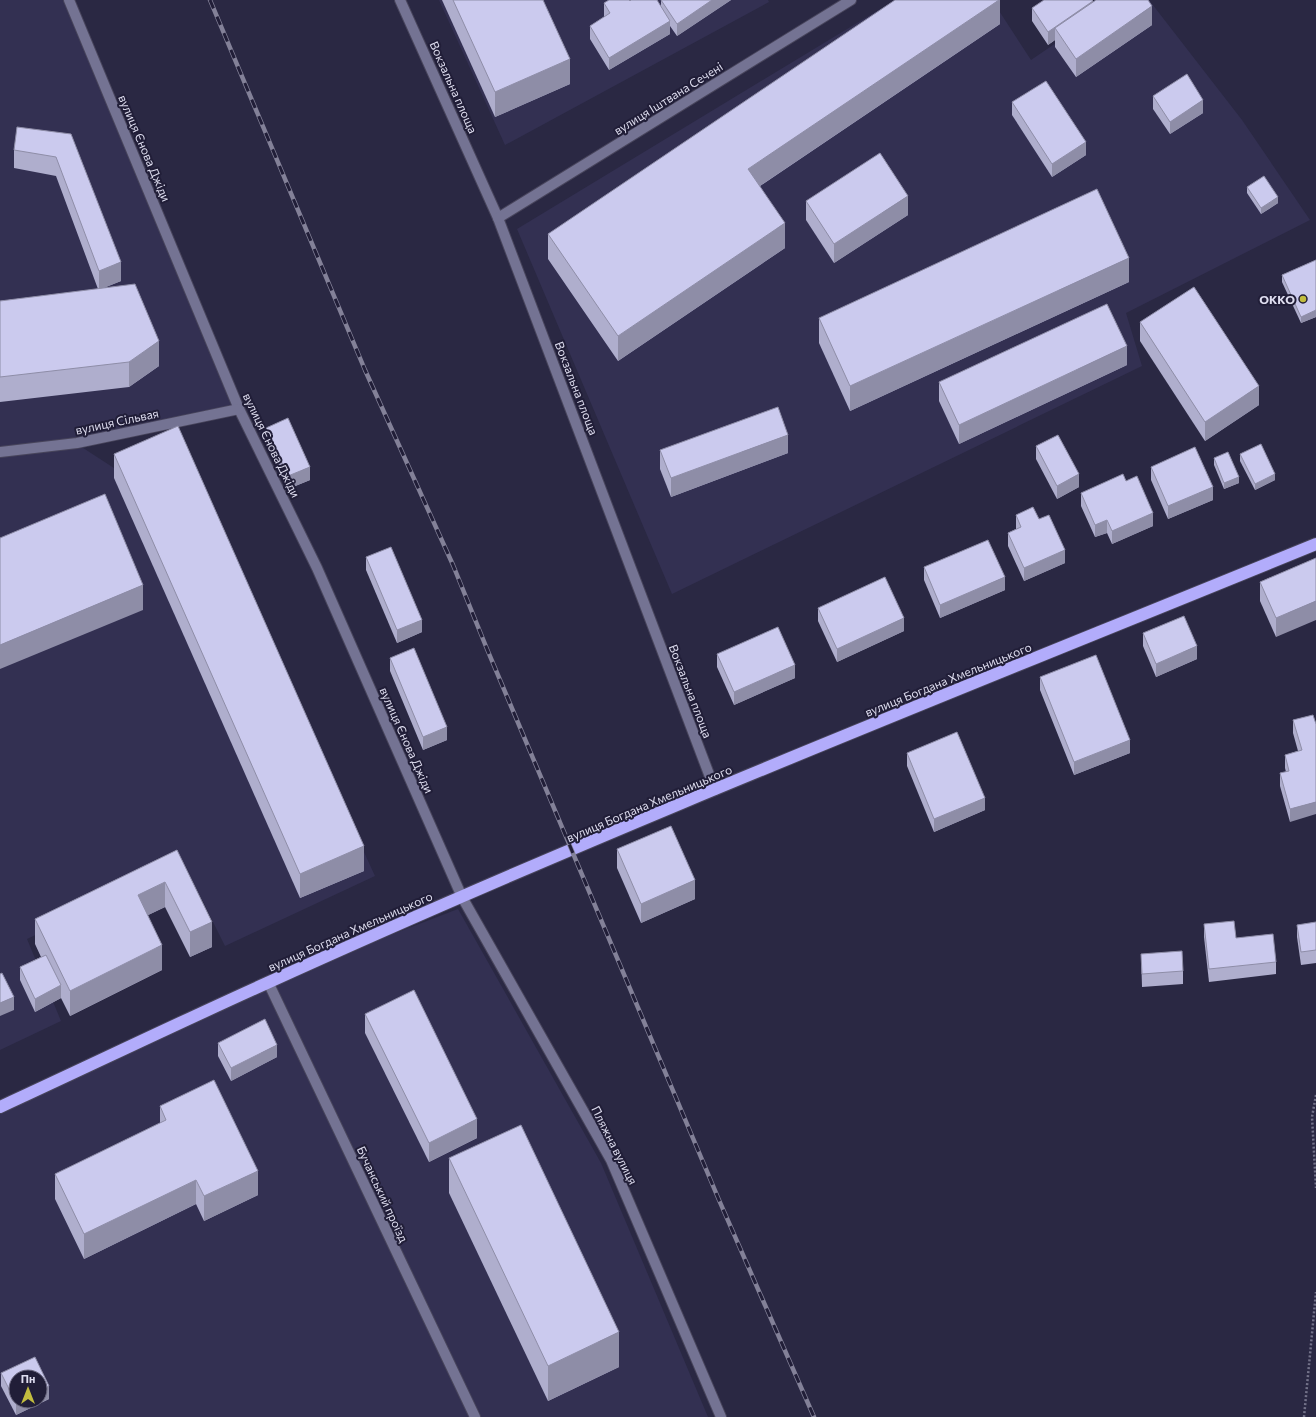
<svg xmlns="http://www.w3.org/2000/svg" width="1316" height="1417" viewBox="0 0 1316 1417" font-family="Commissioner,sans-serif">
<style>
.built{fill:#333052;fill-rule:evenodd}
.lines{fill:none;stroke-linecap:round;stroke-linejoin:round}
.minor-casing{stroke:#48455c;stroke-width:12}
.highway-casing{stroke:#48455c;stroke-width:14}
.path{stroke:#737289;stroke-width:2.5;stroke-dasharray:2 2;stroke-linecap:butt}
.minor{stroke:#747393;stroke-width:10}
.highway{stroke:#b2acfb;stroke-width:12}
.rail-casing{stroke:#838198;stroke-width:4.5}
.rail{stroke:#211e38;stroke-width:3;stroke-dasharray:9;stroke-linecap:butt}
.wall{fill:#afaecd}
.shaded-wall{fill:#8e8da7}
.building{fill:#cbcaee;stroke:#8e8da7}
.poi-dot{fill:#c2bd3f;stroke:#211e38;stroke-width:1.5}
.labels{text-anchor:middle;dominant-baseline:central;stroke-width:4;stroke-linejoin:round;paint-order:stroke}
.street-label{font-size:12px;fill:#deddef;stroke:#211e38}
.poi-label{font-size:12px;font-weight:bold;fill:#deddef;stroke:#211e38;text-anchor:end}
</style>
<rect width="100%" height="100%" fill="#2a2843"/>
<g class="built">
<path d="M 0,0 L 69,0 L 239,409 L 77,444 L 117,470 L 178,446 L 375,876 L 225,946 L 184,864 L 27,939 L 61,1021 L 0,1050 Z"/>
<path d="M 439,0 L 768,0 L 769,2 L 505,145 Z"/>
<path d="M 895,0 L 992,0 L 1031,60 L 1119,0 L 1149,0 L 1242,120 L 1310,220 L 1126,313 L 1142,366 L 672,594 L 517,229 Z"/>
<path d="M 458,909 L 601,1163 L 708,1417 L 0,1417 L 0,1107 L 268,982 ZM 16,1377 L 40,1377 L 40,1401 L 16,1401 Z"/>
</g>
<g class="lines">
<defs>
<g id="minor">
<path d="M 69,0 L 239,409 L 317,568 L 462,897 L 611,1160 L 721,1417"/>
<path d="M 400,0 L 498,218 L 715,790"/>
<path d="M 498,218 L 851,0"/>
<path d="M 0,452 L 77,443 L 239,409"/>
<path d="M 268,982 L 475,1417"/>
</g>
<path id="highway" d="M 0,1107 C 89,1066 178,1023 267,983 C 612,826 966,687 1316,544"/>
</defs>
<use href="#minor" class="minor-casing"/>
<use href="#highway" class="highway-casing"/>
<g class="path">
<path d="M 1316,1095 L 1312,1117 L 1316,1188"/>
<path d="M 1304,1417 L 1316,1292"/>
</g>
<use href="#minor" class="minor"/>
<use href="#highway" class="highway"/>
<defs>
<path id="rail" d="M 210,0 L 365,370 L 453,565 L 487,649 L 719,1200 L 814,1417"/>
</defs>
<use href="#rail" class="rail-casing"/>
<use href="#rail" class="rail"/>
</g>
<g class="wall">
<path d="M 442,0 L 543,0 L 570,84 L 495,117 Z"/>
<path d="M 661,0 L 731,0 L 677,36 L 670,26 L 670,34 L 609,70 L 590,39 L 590,26 L 604,17 L 604,3 L 630,1 L 661,6 Z"/>
<path d="M 1000,0 L 1000,24 L 760,186 L 785,248 L 618,361 L 548,259 L 548,234 Z"/>
<path d="M 1093,2 L 1152,25 L 1076,77 L 1055,47 L 1055,40 L 1048,45 L 1032,21 L 1032,8 Z"/>
<path d="M 1153,96 L 1203,113 L 1170,134 L 1153,109 Z"/>
<path d="M 1012,102 L 1086,155 L 1052,177 L 1012,115 Z"/>
<path d="M 71,134 L 121,281 L 103,288 L 159,366 L 129,387 L 0,402 L 0,301 L 98,289 L 56,176 L 14,168 L 14,150 Z"/>
<path d="M 1247,187 L 1278,203 L 1261,214 L 1247,193 Z"/>
<path d="M 806,201 L 908,215 L 834,263 L 806,220 Z"/>
<path d="M 1316,260 L 1316,317 L 1301,323 L 1282,282 L 1282,275 Z"/>
<path d="M 1129,282 L 850,411 L 819,343 L 819,318 Z"/>
<path d="M 1140,322 L 1259,405 L 1205,441 L 1140,341 Z"/>
<path d="M 1127,365 L 959,444 L 939,401 L 939,382 Z"/>
<path d="M 266,428 L 310,480 L 288,489 L 266,441 Z"/>
<path d="M 1036,446 L 1079,487 L 1057,499 L 1036,459 Z"/>
<path d="M 660,450 L 788,453 L 671,497 L 660,469 Z"/>
<path d="M 114,454 L 364,871 L 300,898 L 114,478 Z"/>
<path d="M 1240,454 L 1275,480 L 1255,490 L 1240,461 Z"/>
<path d="M 1214,458 L 1239,483 L 1224,489 L 1214,465 Z"/>
<path d="M 1151,467 L 1213,500 L 1168,519 L 1151,480 Z"/>
<path d="M 1126,481 L 1153,526 L 1112,544 L 1107,533 L 1095,537 L 1081,506 L 1081,493 Z"/>
<path d="M 1016,515 L 1039,519 L 1065,563 L 1024,581 L 1008,546 L 1008,533 L 1016,529 Z"/>
<path d="M 366,557 L 422,632 L 397,643 L 366,570 Z"/>
<path d="M 1316,558 L 1276,637 L 1260,601 L 1260,582 Z"/>
<path d="M 924,567 L 1005,590 L 940,618 L 924,580 Z"/>
<path d="M 818,608 L 904,631 L 837,662 L 818,621 Z"/>
<path d="M 1143,633 L 1197,659 L 1156,677 L 1143,646 Z"/>
<path d="M 717,654 L 795,678 L 734,705 L 717,667 Z"/>
<path d="M 390,658 L 447,740 L 423,750 L 390,671 Z"/>
<path d="M 1040,677 L 1130,753 L 1074,775 L 1040,690 Z"/>
<path d="M 1313,715 L 1290,822 L 1280,786 L 1280,773 L 1286,772 L 1285,768 L 1285,755 L 1298,751 L 1293,733 L 1293,720 Z"/>
<path d="M 907,753 L 985,810 L 934,832 L 907,766 Z"/>
<path d="M 617,849 L 695,899 L 641,923 L 617,868 Z"/>
<path d="M 177,850 L 212,947 L 190,957 L 165,907 L 148,915 L 162,970 L 70,1016 L 61,998 L 35,1012 L 20,980 L 20,967 L 41,957 L 35,944 L 35,919 Z"/>
<path d="M 1316,922 L 1316,963 L 1301,965 L 1297,937 L 1297,925 Z"/>
<path d="M 1204,924 L 1236,938 L 1276,962 L 1276,974 L 1209,982 L 1204,937 Z"/>
<path d="M 1141,954 L 1183,971 L 1183,984 L 1142,987 Z"/>
<path d="M 365,1014 L 477,1138 L 429,1162 L 365,1033 Z"/>
<path d="M 218,1043 L 277,1057 L 231,1081 L 218,1056 Z"/>
<path d="M 160,1106 L 258,1195 L 204,1221 L 196,1204 L 84,1259 L 55,1199 L 55,1174 L 160,1124 Z"/>
<path d="M 449,1158 L 619,1367 L 548,1401 L 449,1193 Z"/>
<path d="M 1,1373 L 49,1399 L 16,1415 L 1,1386 Z"/>
</g>
<g class="shaded-wall">
<path d="M 712,0 L 731,0 L 677,36 L 677,24 Z"/>
<path d="M 999,0 L 1000,0 L 1000,24 L 748,194 L 748,169 Z"/>
<path d="M 1093,1 L 1093,14 L 1055,28 L 1055,40 L 1048,45 L 1048,32 Z"/>
<path d="M 1152,6 L 1152,25 L 1076,77 L 1076,59 Z"/>
<path d="M 670,21 L 670,34 L 609,70 L 609,58 Z"/>
<path d="M 570,59 L 570,84 L 495,117 L 495,92 Z"/>
<path d="M 1203,100 L 1203,113 L 1170,134 L 1170,122 Z"/>
<path d="M 1086,142 L 1086,155 L 1052,177 L 1052,164 Z"/>
<path d="M 908,196 L 908,215 L 834,263 L 834,244 Z"/>
<path d="M 1278,197 L 1278,203 L 1261,214 L 1261,208 Z"/>
<path d="M 785,223 L 785,248 L 618,361 L 618,336 Z"/>
<path d="M 1129,258 L 1129,282 L 850,411 L 850,386 Z"/>
<path d="M 121,262 L 121,281 L 99,290 L 99,271 Z"/>
<path d="M 1316,310 L 1316,317 L 1301,323 L 1301,317 Z"/>
<path d="M 159,341 L 159,366 L 129,387 L 129,362 Z"/>
<path d="M 1127,346 L 1127,365 L 959,444 L 959,425 Z"/>
<path d="M 1259,386 L 1259,405 L 1205,441 L 1205,422 Z"/>
<path d="M 788,435 L 788,453 L 671,497 L 671,478 Z"/>
<path d="M 310,467 L 310,480 L 288,489 L 288,476 Z"/>
<path d="M 1079,474 L 1079,487 L 1057,499 L 1057,486 Z"/>
<path d="M 1275,474 L 1275,480 L 1255,490 L 1255,484 Z"/>
<path d="M 1239,477 L 1239,483 L 1224,489 L 1224,483 Z"/>
<path d="M 1213,487 L 1213,500 L 1168,519 L 1168,506 Z"/>
<path d="M 1153,513 L 1153,526 L 1112,544 L 1112,531 Z"/>
<path d="M 1107,520 L 1107,533 L 1095,537 L 1095,525 Z"/>
<path d="M 1065,550 L 1065,563 L 1024,581 L 1024,568 Z"/>
<path d="M 1005,577 L 1005,590 L 940,618 L 940,605 Z"/>
<path d="M 143,585 L 143,610 L 0,669 L 0,645 Z"/>
<path d="M 1316,601 L 1316,620 L 1276,637 L 1276,618 Z"/>
<path d="M 904,618 L 904,631 L 837,662 L 837,649 Z"/>
<path d="M 422,620 L 422,632 L 397,643 L 397,630 Z"/>
<path d="M 1197,646 L 1197,659 L 1156,677 L 1156,664 Z"/>
<path d="M 795,665 L 795,678 L 734,705 L 734,692 Z"/>
<path d="M 447,727 L 447,740 L 423,750 L 423,737 Z"/>
<path d="M 1130,740 L 1130,753 L 1074,775 L 1074,762 Z"/>
<path d="M 985,798 L 985,810 L 934,832 L 934,819 Z"/>
<path d="M 1316,802 L 1316,814 L 1290,822 L 1290,809 Z"/>
<path d="M 364,846 L 364,871 L 300,898 L 300,874 Z"/>
<path d="M 695,880 L 695,899 L 641,923 L 641,904 Z"/>
<path d="M 165,882 L 165,907 L 138,920 L 138,895 Z"/>
<path d="M 212,922 L 212,947 L 190,957 L 190,932 Z"/>
<path d="M 162,945 L 162,970 L 70,1016 L 70,991 Z"/>
<path d="M 61,985 L 61,998 L 35,1012 L 35,999 Z"/>
<path d="M 14,997 L 14,1010 L 0,1016 L 0,1003 Z"/>
<path d="M 277,1045 L 277,1057 L 231,1081 L 231,1068 Z"/>
<path d="M 477,1119 L 477,1138 L 429,1162 L 429,1143 Z"/>
<path d="M 258,1171 L 258,1195 L 204,1221 L 204,1196 Z"/>
<path d="M 196,1180 L 196,1204 L 84,1259 L 84,1234 Z"/>
<path d="M 619,1332 L 619,1367 L 548,1401 L 548,1366 Z"/>
<path d="M 49,1386 L 49,1399 L 16,1415 L 16,1403 L 19,1401 L 40,1401 L 40,1391 Z"/>
</g>
<g class="building">
<path d="M 453,0 L 543,0 L 570,59 L 495,92 Z"/>
<path d="M 609,0 L 629,0 L 630,1 L 631,0 L 657,0 L 670,21 L 609,58 L 590,26 L 610,13 L 604,3 Z"/>
<path d="M 661,0 L 712,0 L 677,24 Z"/>
<path d="M 895,0 L 999,0 L 748,169 L 785,223 L 618,336 L 548,234 Z"/>
<path d="M 1044,0 L 1092,0 L 1093,1 L 1048,32 L 1032,8 Z"/>
<path d="M 1096,0 L 1148,0 L 1152,6 L 1076,59 L 1055,28 Z"/>
<path d="M 1187,74 L 1203,100 L 1170,122 L 1153,96 Z"/>
<path d="M 1046,81 L 1086,142 L 1052,164 L 1012,102 Z"/>
<path d="M 17,127 L 71,134 L 121,262 L 99,271 L 56,157 L 14,150 Z"/>
<path d="M 880,153 L 908,196 L 834,244 L 806,201 Z"/>
<path d="M 1264,176 L 1278,197 L 1261,208 L 1247,187 Z"/>
<path d="M 1097,189 L 1129,258 L 850,386 L 819,318 Z"/>
<path d="M 1316,260 L 1316,310 L 1301,317 L 1282,275 Z"/>
<path d="M 135,284 L 159,341 L 129,362 L 0,377 L 0,301 Z"/>
<path d="M 1194,287 L 1259,386 L 1205,422 L 1140,322 Z"/>
<path d="M 1107,304 L 1127,346 L 959,425 L 939,382 Z"/>
<path d="M 778,407 L 788,435 L 671,478 L 660,450 Z"/>
<path d="M 288,418 L 310,467 L 288,476 L 266,428 Z"/>
<path d="M 178,426 L 364,846 L 300,874 L 114,454 Z"/>
<path d="M 1058,435 L 1079,474 L 1057,486 L 1036,446 Z"/>
<path d="M 1261,444 L 1275,474 L 1255,484 L 1240,454 Z"/>
<path d="M 1195,447 L 1213,487 L 1168,506 L 1151,467 Z"/>
<path d="M 1228,452 L 1239,477 L 1224,483 L 1214,458 Z"/>
<path d="M 1123,474 L 1126,481 L 1137,476 L 1153,513 L 1112,531 L 1107,520 L 1095,525 L 1081,493 Z"/>
<path d="M 105,494 L 143,585 L 0,645 L 0,538 Z"/>
<path d="M 1033,507 L 1039,519 L 1049,515 L 1065,550 L 1024,568 L 1008,533 L 1021,527 L 1016,515 Z"/>
<path d="M 988,540 L 1005,577 L 940,605 L 924,567 Z"/>
<path d="M 391,547 L 422,620 L 397,630 L 366,557 Z"/>
<path d="M 1316,558 L 1316,601 L 1276,618 L 1260,582 Z"/>
<path d="M 885,577 L 904,618 L 837,649 L 818,608 Z"/>
<path d="M 1184,616 L 1197,646 L 1156,664 L 1143,633 Z"/>
<path d="M 778,627 L 795,665 L 734,692 L 717,654 Z"/>
<path d="M 414,648 L 447,727 L 423,737 L 390,658 Z"/>
<path d="M 1096,655 L 1130,740 L 1074,762 L 1040,677 Z"/>
<path d="M 1313,715 L 1316,724 L 1316,802 L 1290,809 L 1280,773 L 1289,771 L 1285,755 L 1302,750 L 1293,720 Z"/>
<path d="M 957,732 L 985,798 L 934,819 L 907,753 Z"/>
<path d="M 671,826 L 695,880 L 641,904 L 617,849 Z"/>
<path d="M 177,850 L 212,922 L 190,932 L 165,882 L 138,895 L 162,945 L 70,991 L 35,919 Z"/>
<path d="M 1234,921 L 1236,938 L 1273,934 L 1276,962 L 1209,969 L 1204,924 Z"/>
<path d="M 1316,922 L 1316,950 L 1301,952 L 1297,925 Z"/>
<path d="M 1182,951 L 1183,971 L 1142,974 L 1141,954 Z"/>
<path d="M 46,955 L 61,985 L 35,999 L 20,967 Z"/>
<path d="M 2,973 L 14,997 L 0,1003 L 0,974 Z"/>
<path d="M 414,990 L 477,1119 L 429,1143 L 365,1014 Z"/>
<path d="M 265,1019 L 277,1045 L 231,1068 L 218,1043 Z"/>
<path d="M 214,1080 L 258,1171 L 204,1196 L 196,1180 L 84,1234 L 55,1174 L 166,1120 L 160,1106 Z"/>
<path d="M 521,1125 L 619,1332 L 548,1366 L 449,1158 Z"/>
<path d="M 35,1357 L 49,1386 L 40,1391 L 40,1377 L 16,1377 L 16,1401 L 19,1401 L 16,1403 L 1,1373 Z"/>
</g>
<circle class="poi-dot" cx="1303" cy="299" r="4"/>
<g class="labels">
<g class="street-label">
<text transform="translate(454 87) rotate(66)">Вокзальна площа</text>
<text transform="translate(668 98) rotate(-32)">вулиця Іштвана Сечені</text>
<text transform="translate(145 148) rotate(67)">вулиця Єнова Джіди</text>
<text transform="translate(577 388) rotate(69)">Вокзальна площа</text>
<text transform="translate(117 421) rotate(-12)">вулиця Сільвая</text>
<text transform="translate(272 445) rotate(64)">вулиця Єнова Джіди</text>
<text transform="translate(948 679) rotate(-22)">вулиця Богдана Хмельницького</text>
<text transform="translate(691 691) rotate(69)">Вокзальна площа</text>
<text transform="translate(407 740) rotate(66)">вулиця Єнова Джіди</text>
<text transform="translate(649 803) rotate(-23)">вулиця Богдана Хмельницького</text>
<text transform="translate(350 931) rotate(-24)">вулиця Богдана Хмельницького</text>
<text transform="translate(615 1145) rotate(63)">Пляжна вулиця</text>
<text transform="translate(383 1194) rotate(65)">Бучанський проїзд</text>
</g>
<g class="poi-label">
<text x="1295" y="299">ОККО</text>
</g>
</g>
<g transform="translate(28 1389)"><circle r="19" fill="#211e38" stroke="#6d6a81"/>
<path d="M0-3L7 15L0 10L-7 15Z" fill="#c2bd3f"/>
<text y="-6" font-size="11" font-weight="bold" text-anchor="middle" fill="#deddef">Пн</text>
</g>
</svg>
